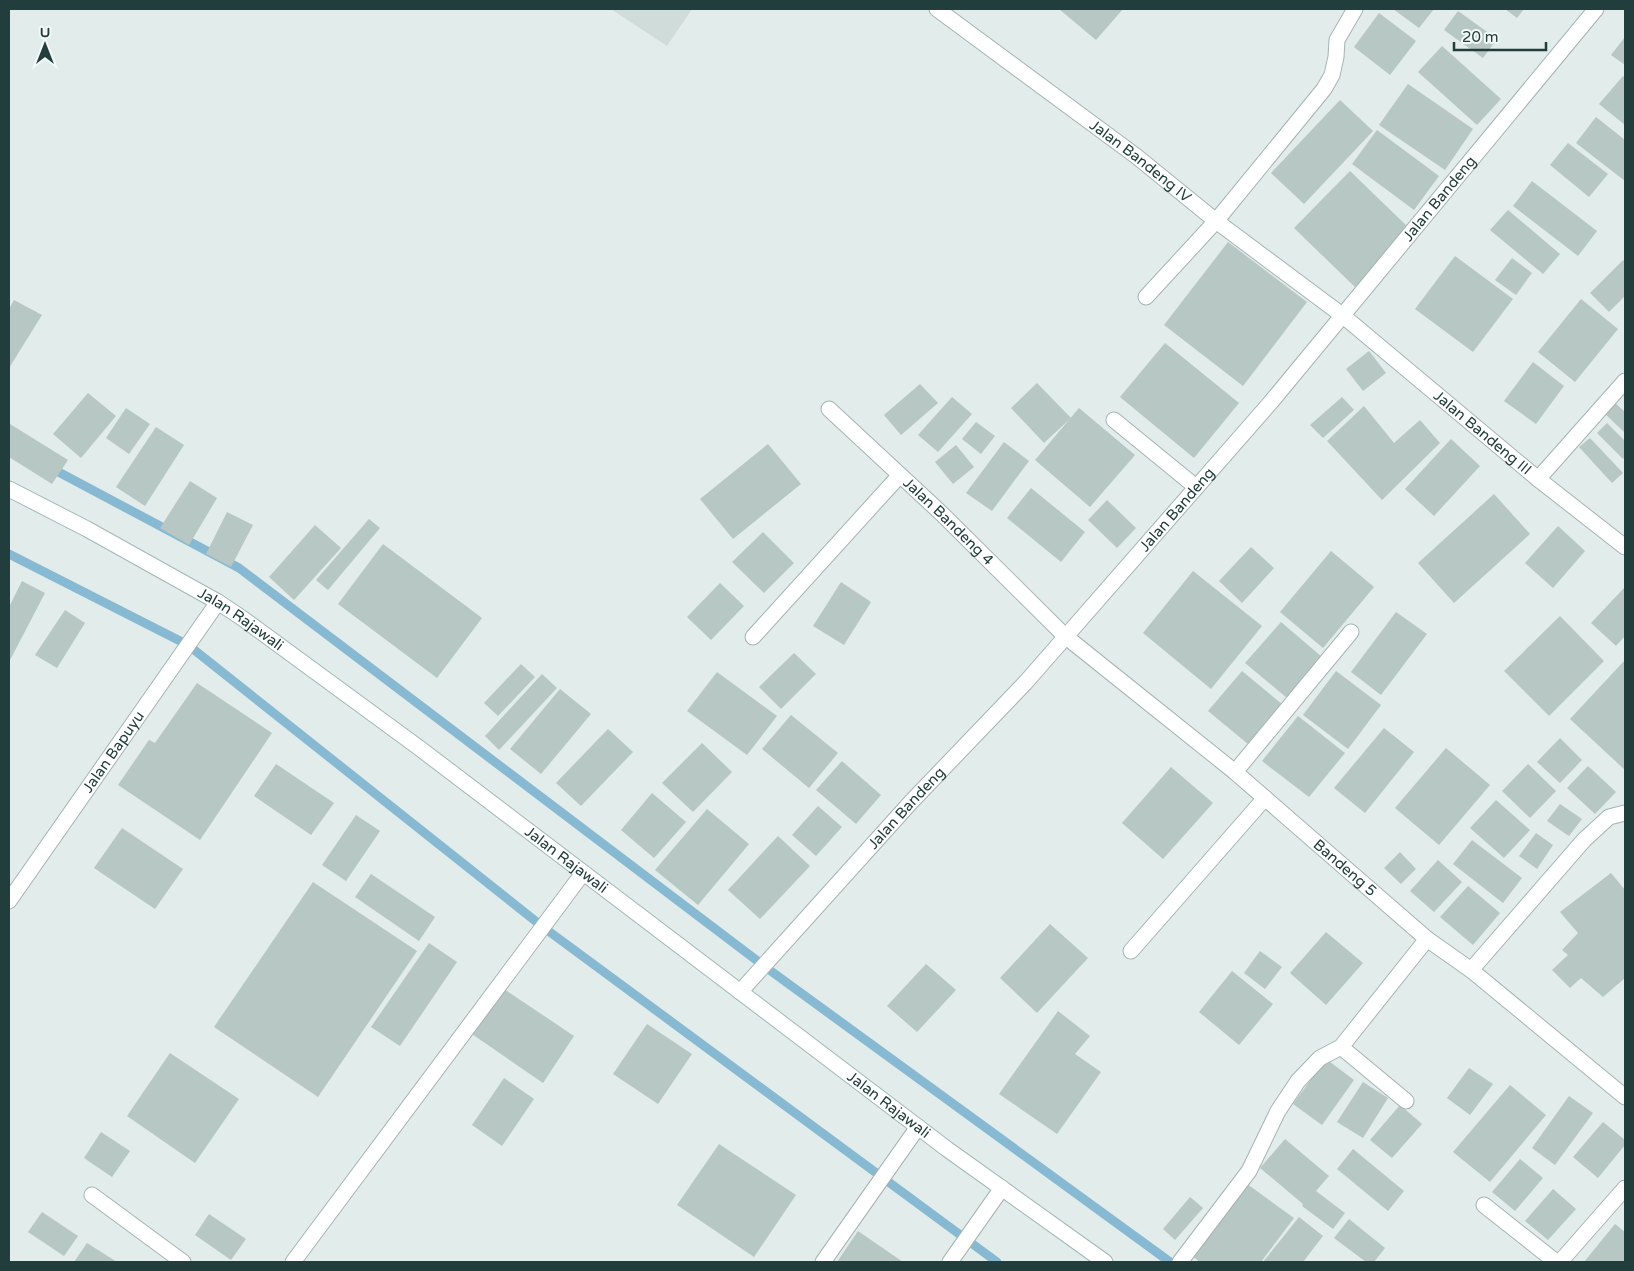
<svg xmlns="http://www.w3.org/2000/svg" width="1634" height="1271" viewBox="0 0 1634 1271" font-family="'Varela Round',sans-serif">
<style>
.built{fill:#d0dcd9}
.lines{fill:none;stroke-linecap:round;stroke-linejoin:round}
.stream{stroke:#88b9d3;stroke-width:9}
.building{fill:#b7c7c3}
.service-casing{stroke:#a4b4b2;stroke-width:17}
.minor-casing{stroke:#a4b4b2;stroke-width:17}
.secondary-casing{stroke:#a0b9b5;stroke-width:17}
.service{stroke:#fff;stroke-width:15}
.minor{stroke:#fff;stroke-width:15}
.secondary{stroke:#fff;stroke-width:15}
.labels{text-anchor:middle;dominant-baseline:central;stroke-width:4;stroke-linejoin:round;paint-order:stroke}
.street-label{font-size:15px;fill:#213e3c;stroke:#f2f9f7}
</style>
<rect width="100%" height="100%" fill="#e2ecea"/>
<path class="built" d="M 611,9 L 692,9 L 667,46 Z"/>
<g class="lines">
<g class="stream">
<path d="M 51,468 L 239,568 L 764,966 L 1170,1262"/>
<path d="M 9,554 L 188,645 L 543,927 L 997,1262"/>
</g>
</g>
<g class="building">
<path d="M 1059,9 L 1123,9 L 1096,40 Z"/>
<path d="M 1393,9 L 1434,9 L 1419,28 Z"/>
<path d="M 1505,9 L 1524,9 L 1517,18 Z"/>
<path d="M 1458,11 L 1497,39 L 1483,58 L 1444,30 Z"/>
<path d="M 1379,13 L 1416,41 L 1390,75 L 1354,47 Z"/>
<path d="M 1625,37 L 1625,65 L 1611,55 Z"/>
<path d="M 1442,46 L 1501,99 L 1477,125 L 1418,72 Z"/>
<path d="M 1623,76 L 1625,78 L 1625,125 L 1599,104 Z"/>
<path d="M 1408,84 L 1473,129 L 1445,170 L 1379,125 Z"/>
<path d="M 1340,100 L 1373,131 L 1304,204 L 1271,173 Z"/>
<path d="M 1596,117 L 1625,140 L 1625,181 L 1576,143 Z"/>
<path d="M 1377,130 L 1439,176 L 1414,210 L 1352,164 Z"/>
<path d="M 1568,143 L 1608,174 L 1589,197 L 1550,165 Z"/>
<path d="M 1350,171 L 1411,230 L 1355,287 L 1294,228 Z"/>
<path d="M 1532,181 L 1597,231 L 1578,256 L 1513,206 Z"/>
<path d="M 1508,210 L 1560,254 L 1543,274 L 1490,230 Z"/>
<path d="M 1228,242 L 1307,302 L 1243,386 L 1164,325 Z"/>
<path d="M 1455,256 L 1513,299 L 1473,352 L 1415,309 Z"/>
<path d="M 1512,258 L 1532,273 L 1516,295 L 1495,280 Z"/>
<path d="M 1623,260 L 1625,262 L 1625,296 L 1609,312 L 1590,293 Z"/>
<path d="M 1581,299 L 1618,329 L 1575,382 L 1538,352 Z"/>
<path d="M 14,300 L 42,315 L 9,368 L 9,309 Z"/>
<path d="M 1165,343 L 1239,403 L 1194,458 L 1120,397 Z"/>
<path d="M 1369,351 L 1386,373 L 1363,391 L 1346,369 Z"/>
<path d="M 1533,362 L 1564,386 L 1536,424 L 1504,401 Z"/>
<path d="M 1037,383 L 1071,418 L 1044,443 L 1011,408 Z"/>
<path d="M 920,384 L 938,403 L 901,435 L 884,415 Z"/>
<path d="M 88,393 L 116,416 L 81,458 L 53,434 Z"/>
<path d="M 952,397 L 972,414 L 938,452 L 918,435 Z"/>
<path d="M 1342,397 L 1354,410 L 1323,438 L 1310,425 Z"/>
<path d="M 1613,401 L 1625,412 L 1625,433 L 1602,411 Z"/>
<path d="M 1364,406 L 1394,443 L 1420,420 L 1440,443 L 1382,500 L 1327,441 Z"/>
<path d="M 126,408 L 150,424 L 129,454 L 106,438 Z"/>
<path d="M 1079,408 L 1135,455 L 1090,507 L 1035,460 Z"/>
<path d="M 976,422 L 995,436 L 981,454 L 962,439 Z"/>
<path d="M 1607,423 L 1625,441 L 1625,457 L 1623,459 L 1597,433 Z"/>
<path d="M 10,424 L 68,460 L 52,484 L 9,457 L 9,426 Z"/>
<path d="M 156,427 L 184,445 L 145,506 L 116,487 Z"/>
<path d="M 1590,438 L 1623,473 L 1612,483 L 1579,447 Z"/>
<path d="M 1451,439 L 1480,466 L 1434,516 L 1405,489 Z"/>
<path d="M 1004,442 L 1029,461 L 992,511 L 966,493 Z"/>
<path d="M 768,444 L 801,484 L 733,539 L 700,499 Z"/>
<path d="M 956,445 L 974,467 L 953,484 L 935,462 Z"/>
<path d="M 190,481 L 217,498 L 189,545 L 160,528 Z"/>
<path d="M 1031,488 L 1085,532 L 1061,562 L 1007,518 Z"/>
<path d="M 1494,494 L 1530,534 L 1454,603 L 1418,563 Z"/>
<path d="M 1107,500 L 1136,528 L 1117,548 L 1088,520 Z"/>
<path d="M 227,512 L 253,525 L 231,567 L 206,554 Z"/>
<path d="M 369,519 L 380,528 L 328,590 L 316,580 Z"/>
<path d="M 315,525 L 341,548 L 294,600 L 269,577 Z"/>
<path d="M 1558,526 L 1585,551 L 1553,588 L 1525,563 Z"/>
<path d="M 763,532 L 794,563 L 764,593 L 732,562 Z"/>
<path d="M 383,544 L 482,618 L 437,678 L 338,604 Z"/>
<path d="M 1251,547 L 1274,568 L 1242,603 L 1219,581 Z"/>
<path d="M 1331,551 L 1374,587 L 1323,648 L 1280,612 Z"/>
<path d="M 1193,571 L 1262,626 L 1211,689 L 1143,633 Z"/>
<path d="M 22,581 L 45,593 L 9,662 L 9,607 Z"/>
<path d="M 841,582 L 871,602 L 844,645 L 813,626 Z"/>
<path d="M 720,583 L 744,606 L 711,640 L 687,617 Z"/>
<path d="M 1625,587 L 1625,636 L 1616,646 L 1591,623 Z"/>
<path d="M 65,610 L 85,623 L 57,668 L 35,655 Z"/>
<path d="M 1396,612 L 1427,634 L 1381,695 L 1351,672 Z"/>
<path d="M 1560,616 L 1604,661 L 1549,716 L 1504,671 Z"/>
<path d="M 1281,622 L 1322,657 L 1287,698 L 1245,663 Z"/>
<path d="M 794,653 L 816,674 L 781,709 L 759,687 Z"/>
<path d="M 1625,660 L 1625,770 L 1570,719 Z"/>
<path d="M 521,664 L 535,677 L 498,716 L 484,703 Z"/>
<path d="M 1242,671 L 1288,709 L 1254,749 L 1208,711 Z"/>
<path d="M 1336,671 L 1381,705 L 1348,749 L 1303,715 Z"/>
<path d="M 717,672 L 777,716 L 747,755 L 687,711 Z"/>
<path d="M 542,674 L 557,688 L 499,750 L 485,736 Z"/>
<path d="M 197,683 L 272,733 L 200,840 L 118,785 L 149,740 L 155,743 Z"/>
<path d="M 560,689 L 591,714 L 541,774 L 510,749 Z"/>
<path d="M 791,715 L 838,753 L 809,788 L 762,749 Z"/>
<path d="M 1298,716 L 1345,753 L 1309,797 L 1262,761 Z"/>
<path d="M 1384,728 L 1414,752 L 1365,813 L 1334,788 Z"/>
<path d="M 608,729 L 633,752 L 581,806 L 556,783 Z"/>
<path d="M 1560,738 L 1582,760 L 1560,783 L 1537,762 Z"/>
<path d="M 702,743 L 732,772 L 693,812 L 662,783 Z"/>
<path d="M 1446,748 L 1490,785 L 1439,845 L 1395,808 Z"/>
<path d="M 842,761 L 881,795 L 856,824 L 816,790 Z"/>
<path d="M 276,764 L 334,803 L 311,835 L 254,796 Z"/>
<path d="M 1528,764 L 1556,791 L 1530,818 L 1502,791 Z"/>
<path d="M 1588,766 L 1616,792 L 1595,814 L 1567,788 Z"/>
<path d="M 1171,767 L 1213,803 L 1163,859 L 1122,823 Z"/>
<path d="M 652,793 L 686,822 L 654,858 L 621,830 Z"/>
<path d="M 1496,800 L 1530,830 L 1504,858 L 1470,828 Z"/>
<path d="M 1560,804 L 1582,819 L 1569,836 L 1547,821 Z"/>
<path d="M 818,806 L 842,827 L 816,856 L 792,835 Z"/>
<path d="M 707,809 L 749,844 L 698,905 L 655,870 Z"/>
<path d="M 356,815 L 380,831 L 346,881 L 322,865 Z"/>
<path d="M 122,828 L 183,869 L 155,909 L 94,868 Z"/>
<path d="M 1536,833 L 1553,845 L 1537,869 L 1519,856 Z"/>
<path d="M 778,836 L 810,866 L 760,919 L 728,890 Z"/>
<path d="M 1472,840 L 1522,878 L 1503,903 L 1453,864 Z"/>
<path d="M 1400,852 L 1416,869 L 1401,884 L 1384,868 Z"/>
<path d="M 1438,860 L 1462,882 L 1434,912 L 1410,891 Z"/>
<path d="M 1611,873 L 1625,890 L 1625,978 L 1603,997 L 1581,978 L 1570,988 L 1552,970 L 1568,955 L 1562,950 L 1578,933 L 1560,912 Z"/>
<path d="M 371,874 L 435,917 L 419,941 L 355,897 Z"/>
<path d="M 313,882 L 417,951 L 318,1097 L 214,1027 Z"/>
<path d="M 1468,886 L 1500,913 L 1473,945 L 1440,917 Z"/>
<path d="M 1050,924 L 1088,958 L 1037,1013 L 1000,978 Z"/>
<path d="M 1326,932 L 1363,963 L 1326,1005 L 1290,973 Z"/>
<path d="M 429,943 L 457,962 L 400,1046 L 371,1027 Z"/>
<path d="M 1260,951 L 1282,967 L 1265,989 L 1244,973 Z"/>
<path d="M 926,964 L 956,990 L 917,1032 L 887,1006 Z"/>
<path d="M 1232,971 L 1273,1004 L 1239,1045 L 1199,1012 Z"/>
<path d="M 501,987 L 574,1036 L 543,1083 L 469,1032 Z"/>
<path d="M 1058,1011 L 1090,1036 L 1075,1054 L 1101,1072 L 1057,1134 L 999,1094 Z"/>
<path d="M 647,1024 L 692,1054 L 658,1104 L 613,1074 Z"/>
<path d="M 170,1053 L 239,1099 L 195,1163 L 127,1116 Z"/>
<path d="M 1326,1059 L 1354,1080 L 1322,1125 L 1293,1104 Z"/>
<path d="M 1469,1068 L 1493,1084 L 1470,1115 L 1447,1098 Z"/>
<path d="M 504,1078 L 534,1099 L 502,1146 L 472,1125 Z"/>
<path d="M 1363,1082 L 1388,1098 L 1363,1138 L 1337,1122 Z"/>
<path d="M 1510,1085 L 1546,1115 L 1490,1182 L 1453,1152 Z"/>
<path d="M 1569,1096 L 1593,1113 L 1555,1165 L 1532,1148 Z"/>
<path d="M 1400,1105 L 1422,1124 L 1392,1158 L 1370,1140 Z"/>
<path d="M 1603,1122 L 1625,1140 L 1625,1145 L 1598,1178 L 1573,1157 Z"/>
<path d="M 101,1132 L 130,1151 L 112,1177 L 84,1158 Z"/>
<path d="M 1285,1139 L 1329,1176 L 1316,1191 L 1345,1213 L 1333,1229 L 1302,1206 L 1303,1204 L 1260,1168 Z"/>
<path d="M 719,1144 L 796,1195 L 754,1257 L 677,1205 Z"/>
<path d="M 1353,1149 L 1404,1191 L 1388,1211 L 1337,1169 Z"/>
<path d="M 1520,1159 L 1543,1178 L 1515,1211 L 1492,1192 Z"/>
<path d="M 1247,1184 L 1294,1218 L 1261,1262 L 1200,1262 L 1192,1256 Z"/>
<path d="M 1553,1189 L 1576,1209 L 1548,1240 L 1525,1221 Z"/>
<path d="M 1190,1197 L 1203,1208 L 1175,1240 L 1163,1229 Z"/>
<path d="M 42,1212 L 78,1236 L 64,1256 L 28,1232 Z"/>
<path d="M 209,1214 L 246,1239 L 231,1260 L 195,1235 Z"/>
<path d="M 1299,1217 L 1323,1236 L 1303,1262 L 1263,1262 Z"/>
<path d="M 1349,1219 L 1385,1248 L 1374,1262 L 1366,1262 L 1334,1238 Z"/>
<path d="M 1615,1224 L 1625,1232 L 1625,1262 L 1584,1262 Z"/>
<path d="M 858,1231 L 903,1262 L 837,1262 Z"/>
<path d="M 87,1243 L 117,1262 L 74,1262 Z"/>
</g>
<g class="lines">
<defs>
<g id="service">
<path d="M 823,1262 L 918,1127"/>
<path d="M 950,1262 L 1002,1188"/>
</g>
<g id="minor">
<path id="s1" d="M 937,9 L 1136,156 L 1216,221 L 1342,315 L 1538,479 L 1625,547"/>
<path d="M 1146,297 L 1216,221 L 1324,89 L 1332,75 L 1336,57 L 1337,40 L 1355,9"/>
<path id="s2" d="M 829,409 L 941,513 L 1065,636 L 1235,772 L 1427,939 L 1471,970 L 1625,1097"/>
<path d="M 1114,420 L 1196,487"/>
<path d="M 1538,479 L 1625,381"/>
<path d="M 753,637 L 900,475"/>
<path d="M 1235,772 L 1351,632"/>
<path id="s3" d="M 9,901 L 218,602"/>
<path d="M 1131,951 L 1265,798"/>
<path d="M 1471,970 L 1584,840 L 1609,817 L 1625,813"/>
<path id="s4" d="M 740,992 L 911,802 L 1026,682 L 1271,402 L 1596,9"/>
<path d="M 1341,1047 L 1406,1101"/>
<path d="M 92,1195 L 183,1262"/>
<path d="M 1484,1205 L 1556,1262"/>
<path d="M 293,1262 L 583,873"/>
<path d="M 1180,1262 L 1249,1171 L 1278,1111 L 1298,1081 L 1320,1058 L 1341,1047 L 1427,939"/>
<path d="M 1560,1262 L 1625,1188"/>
</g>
<g id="secondary">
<path id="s5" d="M 9,489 L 87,529 L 218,602 L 242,618 L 418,747 L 947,1149 L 1105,1262"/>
</g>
</defs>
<use href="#service" class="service-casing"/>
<use href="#minor" class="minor-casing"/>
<use href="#secondary" class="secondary-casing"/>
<use href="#service" class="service"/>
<use href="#minor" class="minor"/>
<use href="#secondary" class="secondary"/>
</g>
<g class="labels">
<g class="street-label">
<text stroke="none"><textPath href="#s1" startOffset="254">Jalan Bandeng IV</textPath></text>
<text stroke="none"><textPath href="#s4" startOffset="1058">Jalan Bandeng</textPath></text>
<text stroke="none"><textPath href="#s1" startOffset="691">Jalan Bandeng III</textPath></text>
<text stroke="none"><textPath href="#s4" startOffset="651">Jalan Bandeng</textPath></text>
<text stroke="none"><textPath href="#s2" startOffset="164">Jalan Bandeng 4</textPath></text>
<text stroke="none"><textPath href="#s5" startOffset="266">Jalan Rajawali</textPath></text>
<text stroke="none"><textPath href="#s3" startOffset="182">Jalan Bapuyu</textPath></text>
<text stroke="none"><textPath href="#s4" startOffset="248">Jalan Bandeng</textPath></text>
<text stroke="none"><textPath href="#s5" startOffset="671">Jalan Rajawali</textPath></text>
<text stroke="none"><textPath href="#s2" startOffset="691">Bandeng 5</textPath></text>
<text stroke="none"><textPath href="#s5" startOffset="1076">Jalan Rajawali</textPath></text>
</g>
</g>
<rect width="1634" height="1271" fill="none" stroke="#213e3c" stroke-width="20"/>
<g transform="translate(45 45)" stroke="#f2f9f7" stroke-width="4" paint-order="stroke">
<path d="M0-4L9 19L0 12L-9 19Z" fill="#213e3c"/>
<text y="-8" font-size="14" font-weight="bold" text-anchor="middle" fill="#213e3c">U</text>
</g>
<path d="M1454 42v8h92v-8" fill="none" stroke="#213e3c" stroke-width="2.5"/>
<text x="1462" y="42" font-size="15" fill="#213e3c" stroke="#f2f9f7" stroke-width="4" paint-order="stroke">20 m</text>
</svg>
